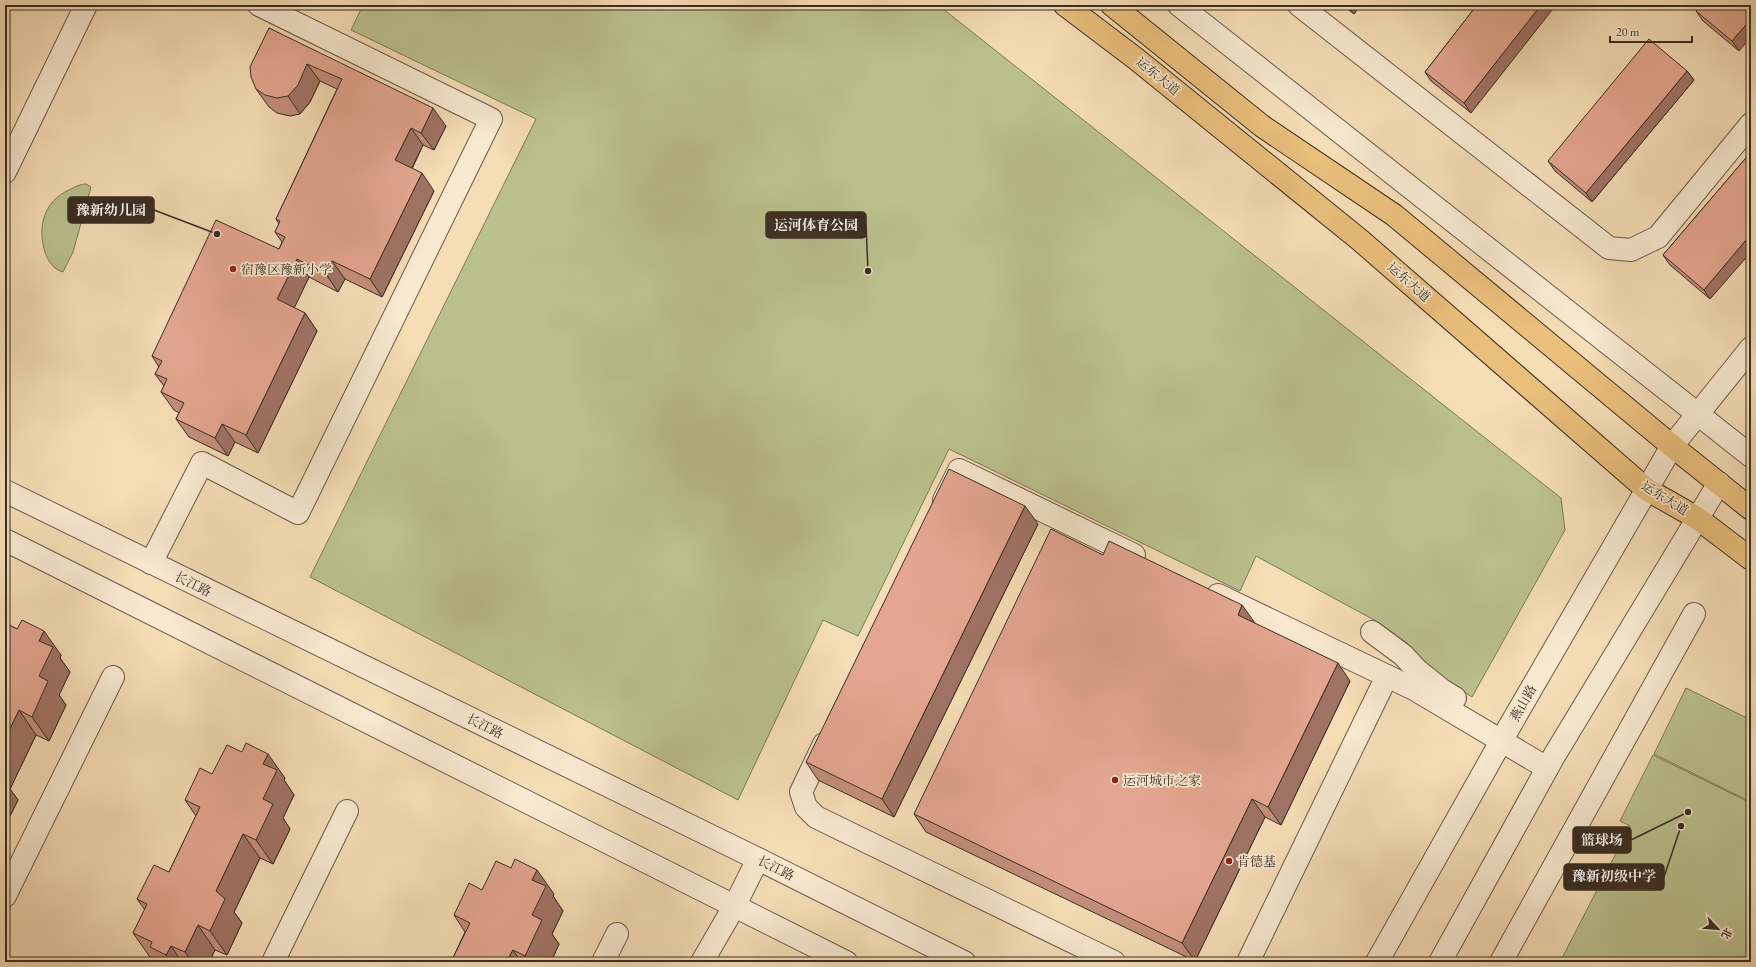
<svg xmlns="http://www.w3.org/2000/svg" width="1756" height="967" viewBox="0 0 1756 967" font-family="'EB Garamond','Noto Serif SC',serif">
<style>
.green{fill:#bbc18e;stroke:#7a7858}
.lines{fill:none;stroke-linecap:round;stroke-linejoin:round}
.minor-casing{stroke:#695a48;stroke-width:24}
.major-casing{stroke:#3a2e23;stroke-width:24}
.minor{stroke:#f8e9d0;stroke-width:22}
.major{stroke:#eabe7b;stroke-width:22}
.wall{fill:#c48f7c;stroke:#3a2e23}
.shaded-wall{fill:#a07465;stroke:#3a2e23}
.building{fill:#e4a690;stroke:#3a2e23}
.poi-dot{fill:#8f2418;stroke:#f8e9d0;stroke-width:1.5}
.labels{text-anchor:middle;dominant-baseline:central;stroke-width:3.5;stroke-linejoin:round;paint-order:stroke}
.street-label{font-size:13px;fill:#3a2e23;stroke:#f8e9d0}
.poi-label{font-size:13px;fill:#3a2e23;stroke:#f8e9d0;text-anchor:start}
.leader{fill:none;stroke:#3a2e23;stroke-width:1.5}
.callout-dot{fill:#3a2e23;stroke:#f8e9d0;stroke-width:1.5}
.callout{fill:#3a2e23;stroke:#3a2e23;stroke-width:1.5}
.callout-label{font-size:14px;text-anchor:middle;font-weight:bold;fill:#fff}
</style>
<rect width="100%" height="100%" fill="#f5ddb6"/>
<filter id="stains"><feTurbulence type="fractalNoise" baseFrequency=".005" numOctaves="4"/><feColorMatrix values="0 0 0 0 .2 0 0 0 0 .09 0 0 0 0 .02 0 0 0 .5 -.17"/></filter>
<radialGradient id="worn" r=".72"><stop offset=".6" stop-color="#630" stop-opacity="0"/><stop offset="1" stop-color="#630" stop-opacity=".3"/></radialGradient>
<g class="green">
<path d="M 363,5 L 938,5 L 1561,498 L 1565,530 L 1472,697 L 1437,674 L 1407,643 L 1376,621 L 1256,556 L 1240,591 L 949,449 L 858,636 L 823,620 L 738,800 L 310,577 L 536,119 L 351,30 Z"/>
<path d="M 86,184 L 91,187 L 73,252 L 63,272 C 53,269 48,261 45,252 C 37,227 44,201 69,190 C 75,187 80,184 86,184 Z"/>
<path d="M 1686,688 L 1751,720 L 1751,802 L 1654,754 Z"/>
<path d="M 1653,755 L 1751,803 L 1751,962 L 1560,962 L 1630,826 L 1620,821 Z"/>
</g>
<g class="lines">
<defs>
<g id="minor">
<path d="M 1179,5 L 1751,456"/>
<path d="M 1299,5 L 1609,248 L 1631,250 L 1658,237 L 1751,124"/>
<path d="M 5,172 L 86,5"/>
<path d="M 5,491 L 758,859 L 964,962"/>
<path d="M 944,500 L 959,470 L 1134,555"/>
<path d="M 5,540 L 846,962"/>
<path d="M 151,563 L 202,463 L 298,513 L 491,119 L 259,5"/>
<path d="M 1218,595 L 1414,689 L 1547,768"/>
<path d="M 1372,632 L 1403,655 L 1417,670 L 1442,690 L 1455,698"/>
<path d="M 824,744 L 801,792 L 806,807 L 816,817 L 1114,962"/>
<path d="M 5,896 L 113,677"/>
<path d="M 273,962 L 347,811"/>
<path d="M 603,962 L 617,934"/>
<path d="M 702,962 L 735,905 L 758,859"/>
<path d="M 1248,962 L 1387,676"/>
<path d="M 1377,962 L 1508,729 L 1672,446 L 1751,348"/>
<path d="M 1440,962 L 1554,756 L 1719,483"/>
<path d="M 1501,962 L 1694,614"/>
</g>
<g id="major">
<path d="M 1065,5 L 1135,58 L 1360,240 L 1646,489 L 1697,518 L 1751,559"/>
<path d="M 1112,5 L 1262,126 L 1394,215 L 1672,446 L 1751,509"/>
</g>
</defs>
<use href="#minor" class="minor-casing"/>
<use href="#major" class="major-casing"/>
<use href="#minor" class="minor"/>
<use href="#major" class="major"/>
</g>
<g class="wall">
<path d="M 1342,5 L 1360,5 L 1354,14 Z"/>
<path d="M 1477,5 L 1471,113 L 1431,81 L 1425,72 Z"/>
<path d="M 1751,5 L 1739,51 L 1703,21 L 1696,11 Z"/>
<path d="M 269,28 L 446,126 L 434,150 L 423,145 L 412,169 L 434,191 L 382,297 L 345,279 L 338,292 L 309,277 L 294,308 L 305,313 L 317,331 L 258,453 L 235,442 L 228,456 L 189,437 L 176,419 L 179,413 L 174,410 L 161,392 L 164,386 L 155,374 L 159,367 L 152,356 L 279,249 L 282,242 L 275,232 L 279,224 L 276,219 L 337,89 L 320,81 L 310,102 L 300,114 L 290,116 L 277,113 L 269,107 L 256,89 Z"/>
<path d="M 1687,71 L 1694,80 L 1592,202 L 1555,171 L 1548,161 Z"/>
<path d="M 1751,152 L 1710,299 L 1670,265 L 1663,255 Z"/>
<path d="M 1038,524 L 894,817 L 818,780 L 806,762 Z"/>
<path d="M 1103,555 L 1255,623 L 1254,624 L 1350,681 L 1281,825 L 1265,817 L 1195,961 L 926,832 L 914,814 Z"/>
<path d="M 5,623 L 17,629 L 61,655 L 60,658 L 70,672 L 59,695 L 66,705 L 49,741 L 36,735 L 10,789 L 18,800 L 5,826 Z"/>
<path d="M 212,774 L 285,778 L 284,780 L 294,795 L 283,818 L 290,829 L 273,864 L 260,858 L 234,912 L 242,923 L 227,955 L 215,950 L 209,962 L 160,962 L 150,957 L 133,933 L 145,910 L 137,899 L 169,872 L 196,816 L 185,800 Z"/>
<path d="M 482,890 L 554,894 L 553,896 L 563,911 L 552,934 L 559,944 L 551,962 L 451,962 L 465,932 L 454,915 Z"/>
</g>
<g class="shaded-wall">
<path d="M 1347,5 L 1360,5 L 1354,14 Z"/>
<path d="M 1541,5 L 1556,5 L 1471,113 L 1464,103 Z"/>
<path d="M 1751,19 L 1751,37 L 1739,51 L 1732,41 Z"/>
<path d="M 307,64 L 320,81 L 310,102 L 300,114 L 288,96 Z"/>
<path d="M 1687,71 L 1694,80 L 1592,202 L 1586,193 Z"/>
<path d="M 433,108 L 446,126 L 434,150 L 421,133 Z"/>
<path d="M 411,128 L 423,145 L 407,178 L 395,160 Z"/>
<path d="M 422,173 L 434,191 L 382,297 L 370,279 Z"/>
<path d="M 1751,234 L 1751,252 L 1710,299 L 1704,290 Z"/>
<path d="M 297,259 L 309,277 L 290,317 L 277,299 Z"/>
<path d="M 332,261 L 345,279 L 338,292 L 326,274 Z"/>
<path d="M 305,313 L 317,331 L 258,453 L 246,435 Z"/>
<path d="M 222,424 L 235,442 L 228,456 L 215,438 Z"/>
<path d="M 1025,506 L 1038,524 L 894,817 L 882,799 Z"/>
<path d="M 1242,605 L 1255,623 L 1250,633 L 1238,615 Z"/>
<path d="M 44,631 L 61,655 L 60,658 L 70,672 L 59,695 L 66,705 L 49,741 L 32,717 L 39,676 L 39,641 Z"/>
<path d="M 1338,663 L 1350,681 L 1281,825 L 1268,807 Z"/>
<path d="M 19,710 L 36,735 L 10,789 L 18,800 L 5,826 L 5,739 Z"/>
<path d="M 268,754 L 285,778 L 284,780 L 294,795 L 283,818 L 290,829 L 273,864 L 256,840 L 263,799 L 263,764 Z"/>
<path d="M 1252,799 L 1265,817 L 1195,961 L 1182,943 Z"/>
<path d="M 243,834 L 260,858 L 234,912 L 242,923 L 227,955 L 210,931 L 216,891 Z"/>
<path d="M 537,870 L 554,894 L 553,896 L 563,911 L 552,934 L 559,944 L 551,962 L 529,962 L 525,956 L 532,915 L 532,880 Z"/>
<path d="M 198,925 L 215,950 L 209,962 L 192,962 L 185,952 Z"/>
<path d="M 171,946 L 182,962 L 171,962 L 166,955 Z"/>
<path d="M 513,950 L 521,962 L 506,962 Z"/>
</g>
<g class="building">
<path d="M 1477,5 L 1541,5 L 1464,103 L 1425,72 Z"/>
<path d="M 1701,5 L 1751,5 L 1751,19 L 1732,41 L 1696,11 Z"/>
<path d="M 269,28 L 433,108 L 421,133 L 411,128 L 395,160 L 422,173 L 370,279 L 332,261 L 326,274 L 297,259 L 277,299 L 305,313 L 246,435 L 222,424 L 215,438 L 176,419 L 184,403 L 161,392 L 167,379 L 155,374 L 162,361 L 152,356 L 216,220 L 279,249 L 285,237 L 275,232 L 280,221 L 276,219 L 342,79 L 307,64 L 298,85 L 288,96 L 277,98 L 265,95 L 256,89 L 251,77 L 250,67 Z"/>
<path d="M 1649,39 L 1687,71 L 1586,193 L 1548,161 Z"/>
<path d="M 1751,152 L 1751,234 L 1704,290 L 1663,255 Z"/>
<path d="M 949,469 L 1025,506 L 882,799 L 806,762 Z"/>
<path d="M 1051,529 L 1103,555 L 1109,541 L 1242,605 L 1238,615 L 1338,663 L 1268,807 L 1252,799 L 1182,943 L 914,814 Z"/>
<path d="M 22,620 L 44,631 L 39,641 L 53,647 L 39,676 L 48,681 L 32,717 L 19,710 L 5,739 L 5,623 L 17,629 Z"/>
<path d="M 246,743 L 268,754 L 263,764 L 277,770 L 263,799 L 273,804 L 256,840 L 243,834 L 216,891 L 225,899 L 210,931 L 198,925 L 185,952 L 171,946 L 166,955 L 150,947 L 152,942 L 133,933 L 147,904 L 137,899 L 154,865 L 169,872 L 200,807 L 185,800 L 200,768 L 212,774 L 227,745 L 242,752 Z"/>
<path d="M 515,859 L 537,870 L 532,880 L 546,886 L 532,915 L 542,920 L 525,956 L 513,950 L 506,962 L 451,962 L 470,923 L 454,915 L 469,883 L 482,890 L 496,861 L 511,868 Z"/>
</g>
<g class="poi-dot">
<circle cx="233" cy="269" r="4"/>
<circle cx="1115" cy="780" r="4"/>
<circle cx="1229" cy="861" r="4"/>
</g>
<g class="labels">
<g class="street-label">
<text transform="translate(1158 76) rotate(39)">运东大道</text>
<text transform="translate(1409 282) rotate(41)">运东大道</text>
<text transform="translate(1665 498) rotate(32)">运东大道</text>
<text transform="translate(193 584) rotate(26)">长江路</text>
<text transform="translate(1523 703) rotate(-60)">燕山路</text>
<text transform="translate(485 726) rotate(26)">长江路</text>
<text transform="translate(776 868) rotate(26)">长江路</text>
</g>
<g class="poi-label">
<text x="241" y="269">宿豫区豫新小学</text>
<text x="1123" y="780">运河城市之家</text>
<text x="1237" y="861">肯德基</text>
</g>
</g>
<path class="leader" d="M217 234L154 210M868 271L866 225M1688 812L1631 840M1681 826L1664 877"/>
<g class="callout-dot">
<circle cx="217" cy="234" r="4"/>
<circle cx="868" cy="271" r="4"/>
<circle cx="1688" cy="812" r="4"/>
<circle cx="1681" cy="826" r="4"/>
</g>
<g class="callout">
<rect x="68" y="197" width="86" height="26" rx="4"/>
<rect x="766" y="212" width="100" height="26" rx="4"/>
<rect x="1573" y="827" width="58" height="26" rx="4"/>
<rect x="1564" y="864" width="100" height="26" rx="4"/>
</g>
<g class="callout-label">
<text x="111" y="215">豫新幼儿园</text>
<text x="816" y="230">运河体育公园</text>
<text x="1602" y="845">篮球场</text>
<text x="1614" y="881">豫新初级中学</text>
</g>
<rect width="1756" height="967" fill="none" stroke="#f5ddb6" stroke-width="20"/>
<rect x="6" y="6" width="1744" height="955" fill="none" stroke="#3a2e23" stroke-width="2"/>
<rect x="10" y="10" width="1736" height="947" fill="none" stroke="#3a2e23"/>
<g transform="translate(1718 929) rotate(116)" stroke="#f8e9d0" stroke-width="3" paint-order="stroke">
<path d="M0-3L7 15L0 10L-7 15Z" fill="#3a2e23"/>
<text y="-6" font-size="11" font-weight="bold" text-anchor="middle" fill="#3a2e23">北</text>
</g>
<path d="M1610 36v6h82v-6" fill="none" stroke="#3a2e23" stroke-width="2"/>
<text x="1616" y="36" font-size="12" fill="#3a2e23" stroke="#f8e9d0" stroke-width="3" paint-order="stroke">20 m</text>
<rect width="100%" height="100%" filter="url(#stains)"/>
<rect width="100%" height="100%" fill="url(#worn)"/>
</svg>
